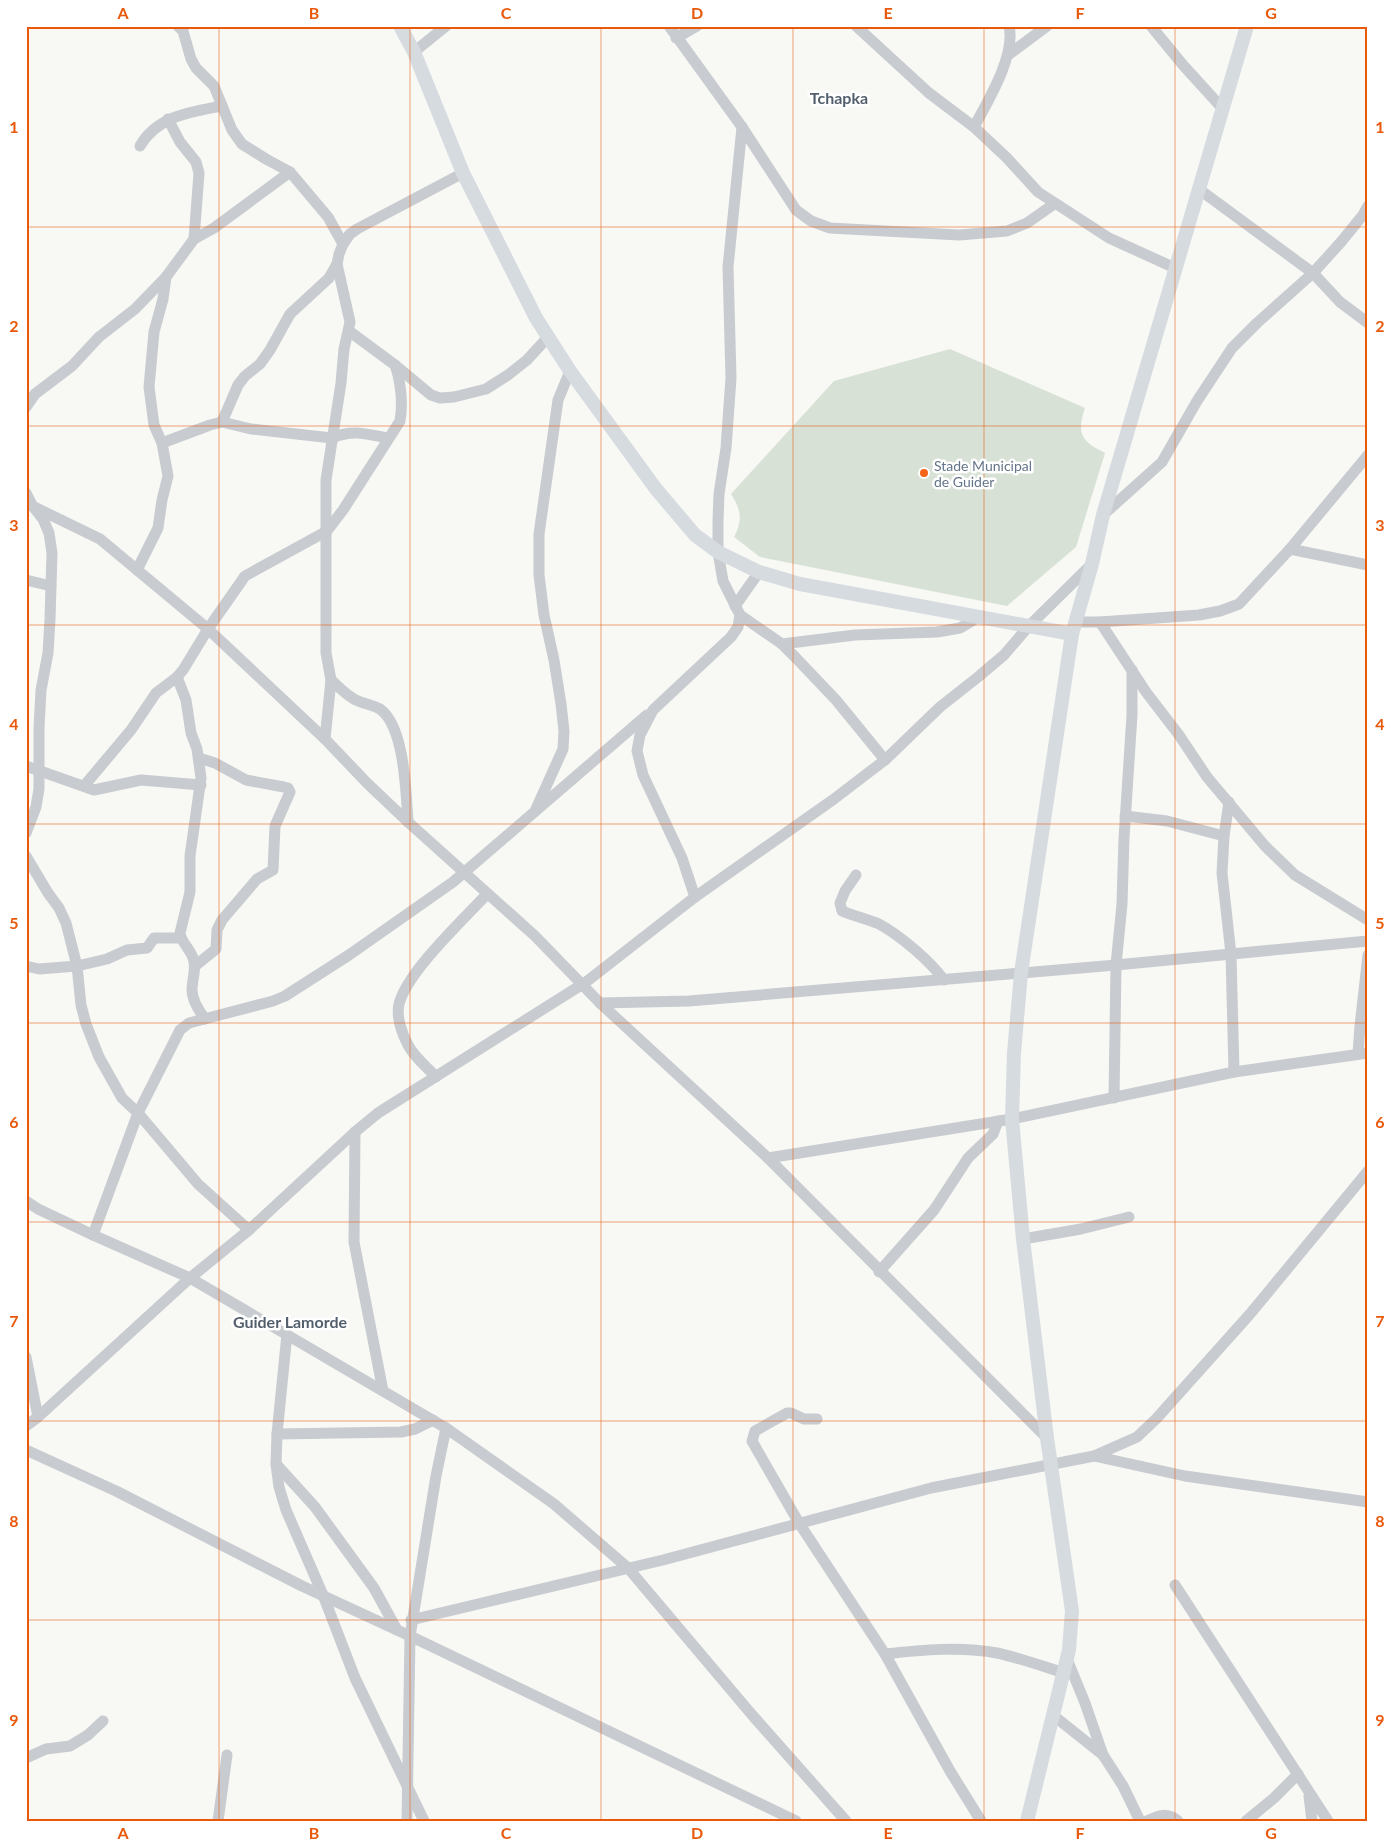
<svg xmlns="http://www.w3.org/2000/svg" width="1394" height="1847" viewBox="0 0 1394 1847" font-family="Lato,sans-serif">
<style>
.pitch{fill:#d8e1d5}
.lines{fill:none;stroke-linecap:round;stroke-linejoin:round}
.minor{stroke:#c8cbcf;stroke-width:11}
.major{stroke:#d6dbe0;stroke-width:14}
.grid{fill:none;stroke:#e8590c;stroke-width:1;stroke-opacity:0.55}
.poi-dot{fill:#f56318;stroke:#fff;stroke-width:2}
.labels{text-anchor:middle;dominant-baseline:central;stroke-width:5;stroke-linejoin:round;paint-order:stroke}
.poi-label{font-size:14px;fill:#647589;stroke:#fff;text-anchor:start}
.quarter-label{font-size:16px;font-weight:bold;fill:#535f6d;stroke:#fff}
.neatline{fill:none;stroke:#e8590c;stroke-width:2}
.grid-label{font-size:16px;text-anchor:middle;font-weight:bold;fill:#e8590c}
</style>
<rect width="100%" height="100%" fill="#f8f8f5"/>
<path class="pitch" d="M 950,349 L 1085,408 C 1076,434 1082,442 1105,453 L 1076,547 L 1007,606 L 760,557 L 734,537 C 743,520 741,510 731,494 L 834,381 Z"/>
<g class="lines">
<g class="minor">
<path d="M 178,26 L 183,31 L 191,59 L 196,68 L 214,86 L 232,130 L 242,144 L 266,159 L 290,172 L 328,217 L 343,244"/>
<path d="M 669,26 L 742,127 L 796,210 L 811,221 L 830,228 L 959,235 L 1007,231 L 1027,223 L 1054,204"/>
<path d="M 856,26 L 929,93 L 974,127 L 1007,158 L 1038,192 L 1109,238 L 1175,268"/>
<path d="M 1151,26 L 1183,65 L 1223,109"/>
<path d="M 676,38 L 697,26"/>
<path d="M 414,52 L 446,26"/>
<path d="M 1008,55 L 1047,26"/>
<path d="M 168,119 L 180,142 L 196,162 L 199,173 L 194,239"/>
<path d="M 974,127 C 988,101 1016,55 1009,26"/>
<path d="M 140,146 C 157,116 191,112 222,106"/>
<path d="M 1200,190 L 1313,273 L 1340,302 L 1368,323"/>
<path d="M 395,365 L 431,395 L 440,398 L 454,397 L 486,389 L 508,375 L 527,360 L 548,337"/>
<path d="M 26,407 L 35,394 L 72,366 L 99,337 L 135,309 L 166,277 L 194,239 L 214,228 L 290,172"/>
<path d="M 222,422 L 238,385 L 245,376 L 260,364 L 270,350 L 290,314 L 329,278 L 337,264"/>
<path d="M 162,443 L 210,425 L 222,422 L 251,429 L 332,438 C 353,429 366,434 387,438"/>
<path d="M 26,493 L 32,505 L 43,519 L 49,533 L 52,553 L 50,619 L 48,653 L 41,690 L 39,728 L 39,789 L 36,807 L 26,833"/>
<path d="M 26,503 L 100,539 L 208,629 L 325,739 L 367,783 L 408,822 L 535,936 L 600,1003 L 768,1158 L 1047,1438"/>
<path d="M 1103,515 L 1162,462 L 1197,401 L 1232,348 L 1257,323 L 1313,273 L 1341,242 L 1363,215 L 1368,206"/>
<path d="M 1290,549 L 1368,565"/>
<path d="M 137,570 L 158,528 L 162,500 L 168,476 L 162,443 L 154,425 L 149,387 L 154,332 L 163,299 L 166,277"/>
<path d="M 26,580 L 51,586"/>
<path d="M 735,606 L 759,572"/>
<path d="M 740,615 L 782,644 L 796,658 L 836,700 L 885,760"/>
<path d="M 1075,622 L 1100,622 L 1199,615 L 1220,611 L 1239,604 L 1290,549 L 1368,455"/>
<path d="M 1100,622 L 1146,692 L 1179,735 L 1207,777 L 1265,846 L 1295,875 L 1368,920"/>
<path d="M 782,644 L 855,635 L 937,632 L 960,628 L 977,618"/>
<path d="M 177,677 L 186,700 L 191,733 L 197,749 L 201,778 L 190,856 L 190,892 L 180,933 C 181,942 190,949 193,958 C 197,968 192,979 192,990 C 192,1000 199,1011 205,1019"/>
<path d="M 331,680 C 339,687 348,697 358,701 C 365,704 373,705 380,709 C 405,727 406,794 408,822"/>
<path d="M 325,739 L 331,680 L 326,653 L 326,480 L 341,383 L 344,349 L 350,322 L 337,264 L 339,254 L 343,244 L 350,234 L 357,229 L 463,173"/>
<path d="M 26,766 L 94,790 L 141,780 L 201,785"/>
<path d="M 84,786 L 131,730 L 156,693 L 177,677 L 183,670 L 208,629 L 245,576 L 327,531 L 343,510 L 400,421 C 403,404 401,382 395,365 L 349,331"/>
<path d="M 1229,802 L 1224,836 L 1222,873 L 1231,954 L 1234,1072"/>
<path d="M 536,809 L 563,749 L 564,731 L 561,704 L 554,660 L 544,615 L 539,575 L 539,534 L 558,400 L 570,371"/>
<path d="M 1125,816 L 1167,821 L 1224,836"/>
<path d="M 26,856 L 48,893 L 59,908 L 66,923 L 77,966 L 81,1005 L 86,1024 L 99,1057 L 122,1098 L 138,1113 L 198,1184 L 249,1230"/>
<path d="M 856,875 L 845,891 L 840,903 L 842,911 C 854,916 867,919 879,924 C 901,936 930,961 944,980"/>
<path d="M 695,897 L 682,858 L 643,775 L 637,751 L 640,735 L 653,710 L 731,637 L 738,627 L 740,615 L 723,581 L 718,552 L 718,521 L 719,494 L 726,448 L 731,378 L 728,267 L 742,127"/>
<path d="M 26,966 L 39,969 L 77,966 L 107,959 L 127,950 L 147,948 L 154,938 L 181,938"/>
<path d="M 195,966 L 216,949 L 217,930 L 222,920 L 257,879 L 273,870 L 275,826 L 290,792 L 288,788 L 284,787 L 246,780 L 215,763 L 199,758"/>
<path d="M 600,1003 L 689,1001 L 1116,965 L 1368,941"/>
<path d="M 1358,1054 L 1360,1026 L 1368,955"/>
<path d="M 436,1077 C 427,1067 414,1057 408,1045 C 402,1034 396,1017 399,1004 C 407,972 463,920 487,894"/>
<path d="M 1114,1098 L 1116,965 L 1122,904 L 1124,838 L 1132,715 L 1132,670"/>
<path d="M 355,1132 L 354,1242 L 383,1391"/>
<path d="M 768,1158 L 1012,1119 L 1234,1072 L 1368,1053"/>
<path d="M 26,1201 L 38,1209 L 93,1235 L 190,1278 L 446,1428 L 554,1504 L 628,1568 L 753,1716 L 846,1821"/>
<path d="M 93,1235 L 138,1113 L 180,1030 L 189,1023 L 273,1001 L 285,996 L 349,955 L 453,882 L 647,715"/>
<path d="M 1023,1239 L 1081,1229 L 1129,1217"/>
<path d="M 879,1272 L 934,1210 L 968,1158 L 993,1134 L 998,1121"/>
<path d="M 287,1334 L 277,1434 L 276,1464 L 279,1487 L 286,1510 L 323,1595 L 355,1678 L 424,1821"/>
<path d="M 26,1357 L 38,1417"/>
<path d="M 817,1419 L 804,1419 L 791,1413 L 787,1413 L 755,1431 L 752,1441 L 799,1523 L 885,1654 L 950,1771 L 981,1821"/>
<path d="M 26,1426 L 38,1417 L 190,1278 L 249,1230 L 355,1132 L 378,1113 L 586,982 L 695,897 L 834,799 L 885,760 L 940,707 L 978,677 L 1004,655 L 1028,627 L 1092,564"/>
<path d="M 277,1434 L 401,1432 L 415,1429 L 433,1420"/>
<path d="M 26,1450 L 116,1491 L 302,1586 L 410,1636 L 796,1821"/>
<path d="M 1094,1456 L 1185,1476 L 1368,1502"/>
<path d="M 276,1464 L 315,1507 L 374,1588 L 397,1630"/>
<path d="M 1175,1585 L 1328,1821"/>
<path d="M 411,1620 L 663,1560 L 931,1488 L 1094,1456 L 1137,1437 L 1156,1419 L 1250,1314 L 1368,1171"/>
<path d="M 885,1654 C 921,1650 961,1646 997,1653 C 1020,1658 1042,1666 1064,1673"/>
<path d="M 1067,1659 L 1085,1703 L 1103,1755 L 1123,1786 L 1140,1821"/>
<path d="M 1054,1716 L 1103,1755"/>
<path d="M 26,1758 L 46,1749 L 70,1746 L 88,1735 L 103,1721"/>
<path d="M 1309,1796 L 1312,1821"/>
<path d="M 218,1821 L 227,1755"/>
<path d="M 407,1821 L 410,1636 L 436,1476 L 446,1428"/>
<path d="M 1147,1821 C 1159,1815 1167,1812 1178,1821"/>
<path d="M 1246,1821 L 1274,1798 L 1298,1774"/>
</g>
<g class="major">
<path d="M 400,26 L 414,52 L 463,173 L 536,318 L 570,371 L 656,489 L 695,535 L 718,552 L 759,572 L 800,584 L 1072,634 L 1021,973 L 1014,1053 L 1012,1119 L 1023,1239 L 1047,1438 L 1072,1611 L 1069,1650 L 1027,1821"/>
<path d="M 1072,634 L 1092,564 L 1103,515 L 1247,26"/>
</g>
</g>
<path class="grid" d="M 219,26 L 219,1821M 410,26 L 410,1821M 601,26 L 601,1821M 793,26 L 793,1821M 984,26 L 984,1821M 1175,26 L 1175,1821M 26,227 L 1368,227M 26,426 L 1368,426M 26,625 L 1368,625M 26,824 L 1368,824M 26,1023 L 1368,1023M 26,1222 L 1368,1222M 26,1421 L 1368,1421M 26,1620 L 1368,1620"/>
<circle class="poi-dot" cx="924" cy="473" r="5"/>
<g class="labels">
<g class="poi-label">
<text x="934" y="465">Stade Municipal<tspan x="934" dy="16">de Guider</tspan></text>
</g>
<g class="quarter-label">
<text x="839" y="97">Tchapka</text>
<text x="290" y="1321">Guider Lamorde</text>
</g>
</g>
<rect width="1394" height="1847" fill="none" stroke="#ffffff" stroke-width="55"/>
<rect x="28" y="28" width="1338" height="1792" class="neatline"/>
<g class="grid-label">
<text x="123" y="19">A</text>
<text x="314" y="19">B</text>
<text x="506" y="19">C</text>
<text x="697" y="19">D</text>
<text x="888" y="19">E</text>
<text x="1080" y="19">F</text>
<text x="1271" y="19">G</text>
<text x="14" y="133">1</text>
<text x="1380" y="133">1</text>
<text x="14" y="332">2</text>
<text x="1380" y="332">2</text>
<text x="14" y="531">3</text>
<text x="1380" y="531">3</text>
<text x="14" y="730">4</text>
<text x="1380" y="730">4</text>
<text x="14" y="929">5</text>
<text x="1380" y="929">5</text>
<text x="14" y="1128">6</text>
<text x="1380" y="1128">6</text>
<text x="14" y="1327">7</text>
<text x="1380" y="1327">7</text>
<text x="14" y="1527">8</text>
<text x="1380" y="1527">8</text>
<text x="14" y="1726">9</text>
<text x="1380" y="1726">9</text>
<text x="123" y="1839">A</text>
<text x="314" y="1839">B</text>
<text x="506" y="1839">C</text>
<text x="697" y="1839">D</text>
<text x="888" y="1839">E</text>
<text x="1080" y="1839">F</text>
<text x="1271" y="1839">G</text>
</g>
</svg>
